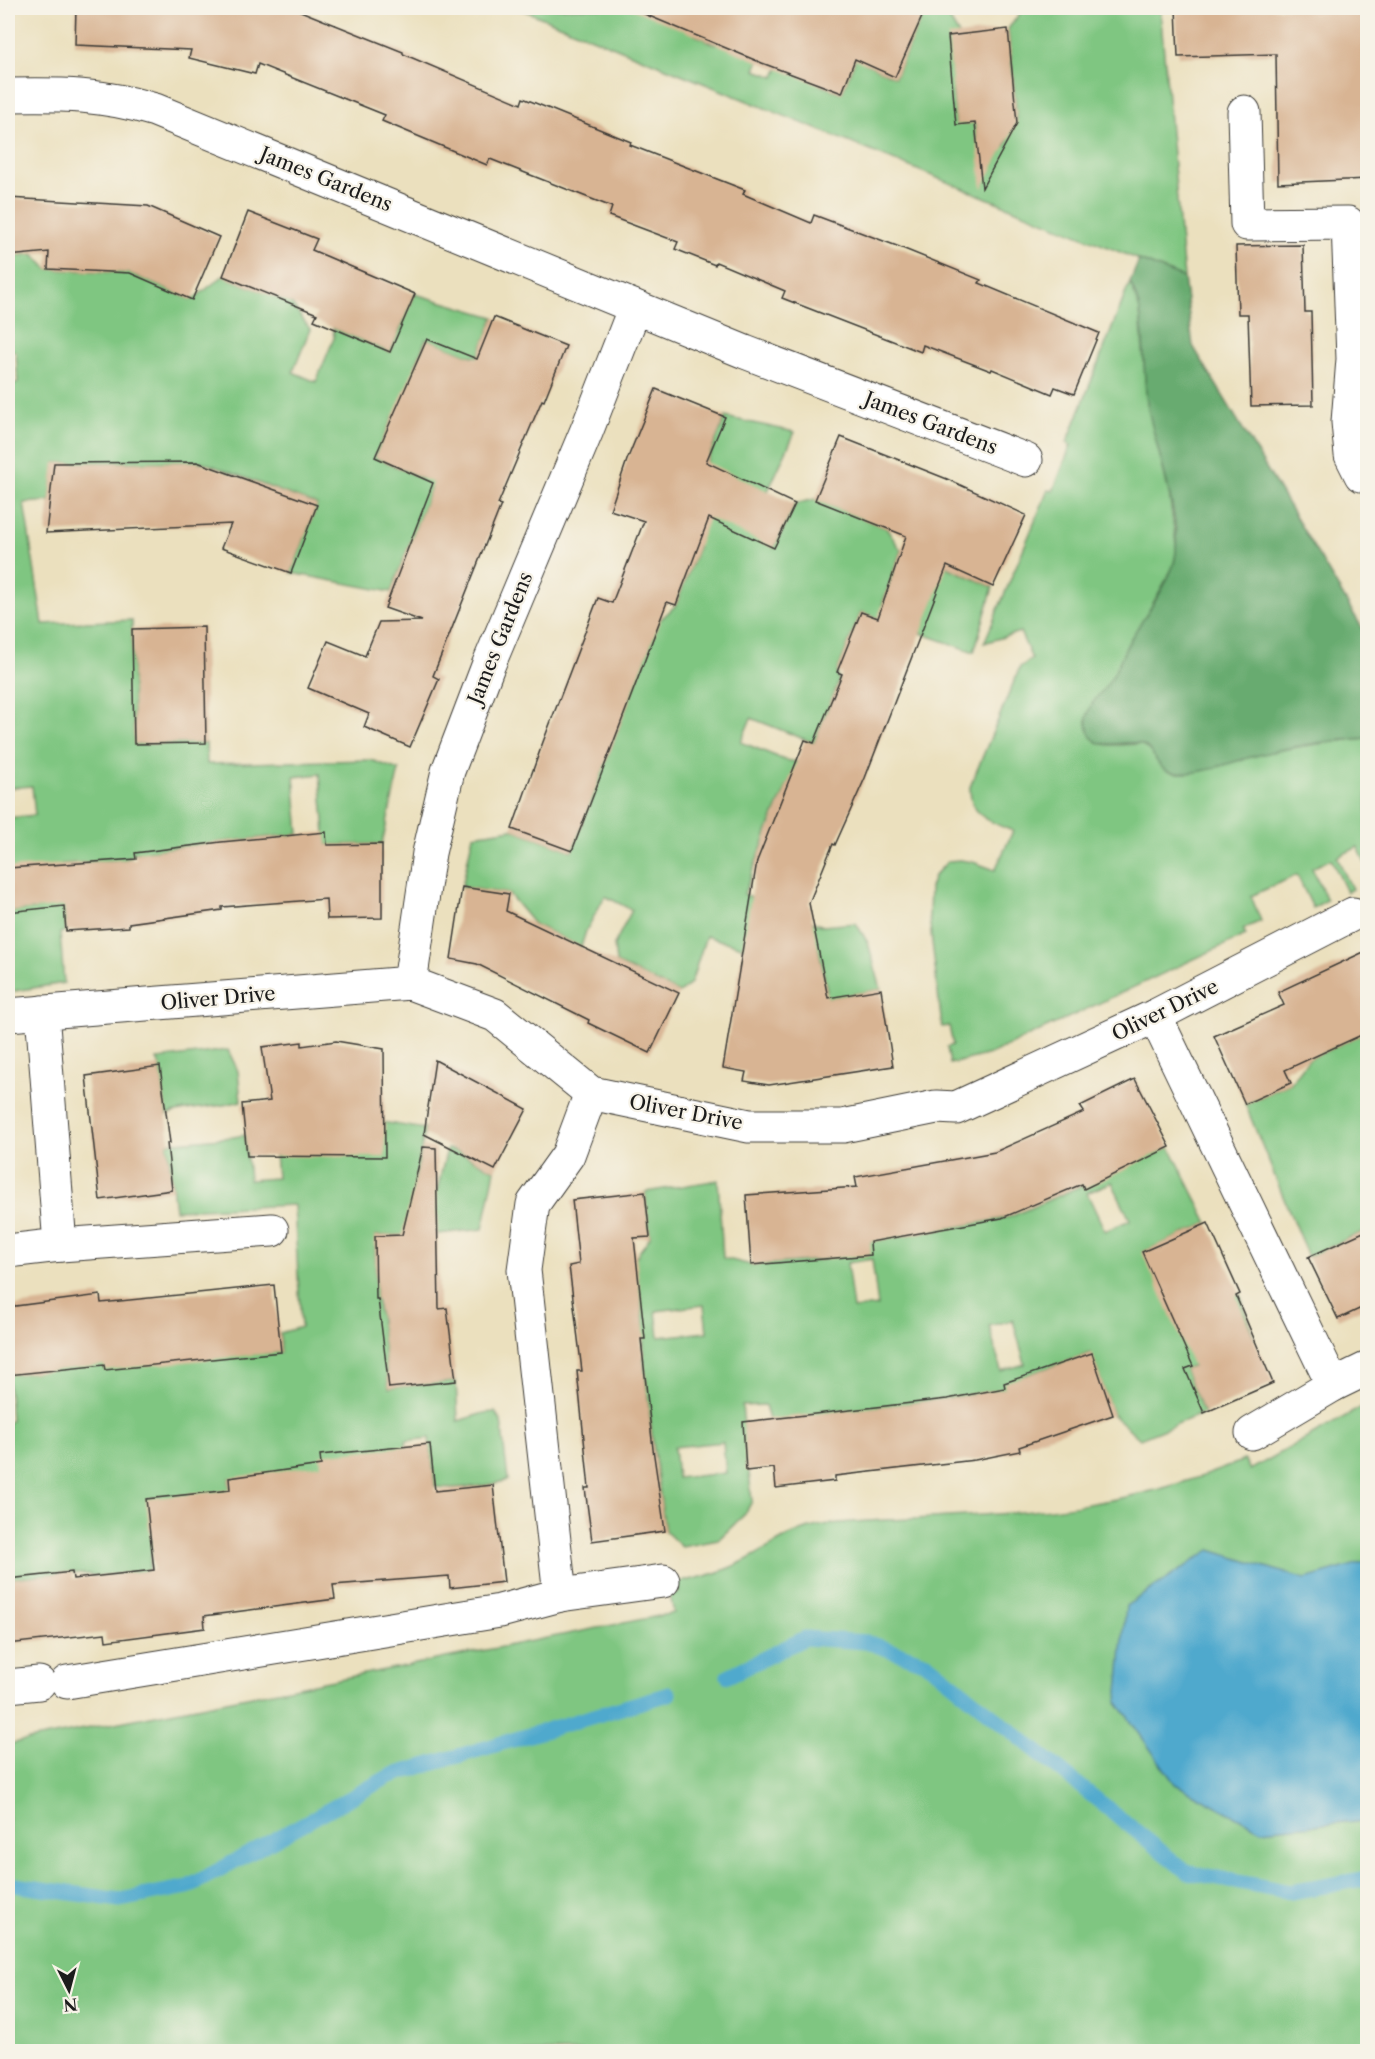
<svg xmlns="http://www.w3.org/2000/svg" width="1375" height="2059" viewBox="0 0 1375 2059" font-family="'Libre Caslon Text',serif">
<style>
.green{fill:#7fc681;stroke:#4e714e;stroke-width:1.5;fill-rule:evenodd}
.forest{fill:#67ab6f;stroke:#426446;stroke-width:1.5}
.water{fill:#4fa9cd;stroke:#366274;stroke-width:1.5}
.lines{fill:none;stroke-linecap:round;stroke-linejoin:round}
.stream{stroke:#4fa9cd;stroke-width:15}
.building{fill:#d8b493}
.minor-casing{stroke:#3b3934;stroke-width:35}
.minor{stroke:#fff;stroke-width:33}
.labels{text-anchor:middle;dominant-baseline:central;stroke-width:4.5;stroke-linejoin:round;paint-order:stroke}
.street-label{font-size:20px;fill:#1c1c1c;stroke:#f7f3e8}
</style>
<rect width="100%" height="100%" fill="#f7f3e8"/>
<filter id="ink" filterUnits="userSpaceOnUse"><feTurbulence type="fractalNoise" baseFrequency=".0167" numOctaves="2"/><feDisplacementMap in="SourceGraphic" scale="12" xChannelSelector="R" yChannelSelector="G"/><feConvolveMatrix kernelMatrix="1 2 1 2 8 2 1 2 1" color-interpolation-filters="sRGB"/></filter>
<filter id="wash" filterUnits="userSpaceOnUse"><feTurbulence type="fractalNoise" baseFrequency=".008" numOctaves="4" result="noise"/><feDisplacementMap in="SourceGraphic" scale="24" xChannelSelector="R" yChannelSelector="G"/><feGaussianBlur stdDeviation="1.35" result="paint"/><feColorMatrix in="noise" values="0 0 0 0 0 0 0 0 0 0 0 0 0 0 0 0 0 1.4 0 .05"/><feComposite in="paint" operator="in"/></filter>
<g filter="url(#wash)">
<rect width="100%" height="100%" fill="#ebe0be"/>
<g class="green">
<path d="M 518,8 L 706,8 L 695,35 L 715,44 L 731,8 L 771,8 L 807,22 L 802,33 L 831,47 L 836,37 L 869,53 L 865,63 L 895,77 L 926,8 L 943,8 L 959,35 L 965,90 L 953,91 L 956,124 L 975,123 L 977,143 L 986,148 L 1005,146 L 1008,140 L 1006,120 L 1017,119 L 1008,29 L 1024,8 L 1160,8 L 1184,278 ZM 776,17 L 796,25 L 775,77 L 755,70 ZM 836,44 L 858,52 L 842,93 L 820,85 Z"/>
<path d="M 33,254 L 48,269 L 130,273 L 192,300 L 223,276 L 291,303 L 310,329 L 293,372 L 316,382 L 334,338 L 333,328 L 390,352 L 415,294 L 494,317 L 478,357 L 467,355 L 426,339 L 416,364 L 456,381 L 441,436 L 394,415 L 375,457 L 421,478 L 435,478 L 391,592 L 291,573 L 317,505 L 203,462 L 55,463 L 50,501 L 24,503 L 43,624 L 132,620 L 134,744 L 206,743 L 207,764 L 371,760 L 399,770 L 382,844 L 326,845 L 320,774 L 294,777 L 299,834 L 213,843 L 135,853 L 125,860 L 62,864 L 66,931 L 60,933 L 64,983 L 8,992 L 8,912 L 39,908 L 35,871 L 8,874 L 8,818 L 35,815 L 32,786 L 8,788 L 8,448 L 13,447 L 11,418 L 8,418 L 8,383 L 18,383 L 16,351 L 8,351 L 8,256 Z"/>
<path d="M 1130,282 L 1140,310 L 1147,403 L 1169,493 L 1177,551 L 1173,567 L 1142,623 L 1131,638 L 1112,679 L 1090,709 C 1090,717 1089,731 1093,738 C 1101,750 1129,743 1141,744 L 1176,773 C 1203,772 1228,762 1253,756 C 1291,747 1329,742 1367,738 L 1367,867 L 1358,847 L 1337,857 L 1352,889 L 1347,892 L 1331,859 L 1312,868 L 1327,900 L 1313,908 L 1297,875 L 1251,896 L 1261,921 L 1243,929 L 1246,935 L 990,1054 L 950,1064 L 947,1047 L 953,1045 L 949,1026 L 942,1027 L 929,916 L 930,888 L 934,876 L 948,861 L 960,860 L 973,862 L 995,870 L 1013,831 C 990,822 969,816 970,787 L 1020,667 L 1032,659 L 1020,632 L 984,643 L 1048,490 L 1053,491 L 1071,445 L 1067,443 Z"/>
<path d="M 725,417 L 795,432 L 768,491 L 774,548 L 795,504 L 815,499 L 886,528 L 901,550 L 882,605 L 926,558 L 993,587 L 974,652 L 861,612 L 837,672 L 839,681 L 814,743 L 751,718 L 741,742 L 785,760 L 798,762 L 773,817 L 744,894 L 823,926 L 856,923 L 868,943 L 881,989 L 820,1000 L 827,990 L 818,948 L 799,951 L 793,1017 L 733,1007 L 752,950 L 706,936 L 691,983 L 679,993 L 616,963 L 614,945 L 632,910 L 605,896 L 586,931 L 581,947 L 534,924 L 509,894 L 462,887 L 473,835 L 512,829 L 572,851 L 659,621 L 676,605 L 698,547 L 702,474 Z"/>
<path d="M 1367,1032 L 1367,1230 L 1308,1257 L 1245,1104 L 1291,1083 L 1309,1059 Z"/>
<path d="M 228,1050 L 238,1071 L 241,1101 C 216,1109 191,1106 166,1115 L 160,1067 L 157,1059 Z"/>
<path d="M 272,1117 L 363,1119 L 425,1129 L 414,1186 L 437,1191 L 447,1149 L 457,1151 L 495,1170 L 483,1229 L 438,1234 L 375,1236 L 376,1299 L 380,1316 L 389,1388 L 456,1381 L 458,1421 L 484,1413 L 495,1412 L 501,1421 L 508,1480 C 485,1487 460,1489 435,1487 L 429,1438 L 406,1441 L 413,1505 L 326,1505 L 229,1478 L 234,1527 L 152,1548 L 149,1571 L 99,1576 L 72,1572 L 8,1579 L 8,1422 L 11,1421 L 8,1375 L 108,1363 L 281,1352 L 280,1333 L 301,1327 L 294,1205 L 175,1210 L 167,1143 L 233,1137 L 245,1135 L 249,1180 L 277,1178 Z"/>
<path d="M 1170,1147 L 1208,1223 L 1143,1252 L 1240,1294 L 1254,1339 L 1185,1369 L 1204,1413 L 1140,1439 L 1113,1415 L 1091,1353 L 1025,1376 L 1008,1388 L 947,1399 L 769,1420 L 765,1405 L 742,1406 L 752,1501 L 745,1514 L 718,1540 L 682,1547 L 665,1531 L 652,1435 L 644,1364 L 643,1319 L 635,1258 L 650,1237 L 645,1192 L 718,1180 L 723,1258 L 751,1265 L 822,1260 L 869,1242 L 1010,1217 ZM 1112,1182 L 1130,1220 L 1105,1231 L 1087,1193 ZM 872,1259 L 878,1306 L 853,1309 L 847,1263 ZM 704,1305 L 707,1332 L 659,1337 L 656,1311 ZM 1013,1320 L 1025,1364 L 1001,1371 L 989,1326 ZM 723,1442 L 726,1473 L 677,1478 L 674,1447 Z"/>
<path d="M 1367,1404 L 1367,2051 L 8,2052 L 8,1744 L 674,1613 L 670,1595 L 679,1593 L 678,1586 L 671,1584 C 695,1579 718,1574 740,1563 C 768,1550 791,1530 823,1525 C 853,1521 883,1520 914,1519 C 1031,1513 1135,1507 1244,1460 L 1250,1470 Z"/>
</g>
<path class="forest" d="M 1139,260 L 1184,278 L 1193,346 L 1367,636 L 1367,738 C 1329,740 1289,747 1251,757 C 1228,763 1201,775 1176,773 C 1155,772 1157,752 1143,745 C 1125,736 1092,759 1087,724 C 1085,704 1104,692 1112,677 C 1119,665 1123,652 1130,640 C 1144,616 1163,593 1173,566 C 1187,528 1153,443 1147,402 C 1143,372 1145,341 1140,312 C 1139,302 1134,291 1130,282 Z"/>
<path class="water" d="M 1210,1550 L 1305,1579 L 1367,1561 L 1367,1820 L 1261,1830 L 1175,1784 L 1117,1702 L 1126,1606 Z"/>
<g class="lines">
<g class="stream">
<path d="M 728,1676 L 805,1638 L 867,1642 L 927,1663 L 1187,1872 L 1291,1892 L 1368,1878"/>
<path d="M 8,1884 L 120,1900 L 188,1887 L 390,1776 L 669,1694"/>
</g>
</g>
<g id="blocks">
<g class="building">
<path d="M 76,8 L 293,8 L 403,52 L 403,54 L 521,104 L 523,98 L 631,142 L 630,145 L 745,190 L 743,194 L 811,223 L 814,215 L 897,246 L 981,280 L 979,283 L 1099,333 L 1074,394 L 1055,387 L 1052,394 L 992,369 L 991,371 L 923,345 L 921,352 L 782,298 L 785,291 L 716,262 L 715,265 L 675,249 L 678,242 L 609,216 L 612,207 L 490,159 L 487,165 L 382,121 L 385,115 L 258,64 L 255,74 L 189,58 L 191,50 L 75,45 Z"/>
<path d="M 630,8 L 926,8 L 895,77 L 855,59 L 842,93 L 762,63 Z"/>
<path d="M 1176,8 L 1368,8 L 1368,179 L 1278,183 L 1276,54 L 1178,57 Z"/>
<path d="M 1008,29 L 1017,123 L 982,188 L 975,123 L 956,125 L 948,36 Z"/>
<path d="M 8,198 L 148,206 L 219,237 L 192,300 L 130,273 L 48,269 L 49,252 L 8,256 Z"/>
<path d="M 248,212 L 317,239 L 312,250 L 415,294 L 390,352 L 314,320 L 317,314 L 223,276 Z"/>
<path d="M 1303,245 L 1305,312 L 1311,312 L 1313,405 L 1251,406 L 1248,314 L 1238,314 L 1236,246 Z"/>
<path d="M 494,317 L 566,346 L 544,401 L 542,400 L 498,504 L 501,505 L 433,676 L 439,679 L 410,747 L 364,727 L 369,714 L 308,688 L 328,641 L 365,656 L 379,622 L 422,621 L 385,608 L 433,483 L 375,457 L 427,339 L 477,359 Z"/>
<path d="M 656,389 L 725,417 L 706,462 L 795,504 L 774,548 L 709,518 L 676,605 L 667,602 L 572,851 L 512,829 L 543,742 L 598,598 L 612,603 L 644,521 L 610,510 L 627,460 Z"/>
<path d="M 841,437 L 947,479 L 1026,515 L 993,587 L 947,566 L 865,778 L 835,845 L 833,844 L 809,903 L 828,998 L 881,989 L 893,1066 L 769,1085 L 744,1081 L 746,1072 L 723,1068 L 757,861 L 805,740 L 814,743 L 842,674 L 837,672 L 861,612 L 878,618 L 906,536 L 815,500 Z"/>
<path d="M 197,462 L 317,505 L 291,573 L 221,548 L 231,524 L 46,533 L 54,463 Z"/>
<path d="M 204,627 L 206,743 L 134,744 L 132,629 Z"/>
<path d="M 326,832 L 327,845 L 382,844 L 382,918 L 327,919 L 326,899 L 222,907 L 222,910 L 129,923 L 129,927 L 66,931 L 64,906 L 8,912 L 8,868 L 136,859 L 135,853 L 221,842 Z"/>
<path d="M 462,887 L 509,894 L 506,911 L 679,993 L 650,1053 L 588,1023 L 589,1020 L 477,964 L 451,959 Z"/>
<path d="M 1368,950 L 1368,1032 L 1285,1070 L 1291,1083 L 1245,1104 L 1214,1036 L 1284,1005 L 1278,992 Z"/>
<path d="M 336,1041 L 384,1049 L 385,1157 L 247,1156 L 242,1104 L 270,1101 L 262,1047 L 302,1042 L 302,1046 Z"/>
<path d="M 435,1060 L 527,1109 L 495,1170 L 424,1134 Z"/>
<path d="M 160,1066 L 170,1143 L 167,1143 L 172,1190 L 100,1200 L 86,1076 Z"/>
<path d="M 1135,1079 L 1170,1147 L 1084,1189 L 1082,1184 L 1002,1218 L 870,1242 L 871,1255 L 751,1265 L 746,1195 L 857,1187 L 855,1177 L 995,1152 L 1084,1112 L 1080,1106 Z"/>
<path d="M 423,1147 L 436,1148 L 439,1309 L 447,1308 L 456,1381 L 389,1388 L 378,1299 L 376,1299 L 375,1236 L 402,1235 Z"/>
<path d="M 645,1192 L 650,1237 L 634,1238 L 645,1339 L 641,1339 L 653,1449 L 665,1531 L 592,1541 L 585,1488 L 589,1488 L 577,1371 L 582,1371 L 569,1266 L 579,1264 L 572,1200 Z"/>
<path d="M 1208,1223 L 1240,1294 L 1236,1296 L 1273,1383 L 1204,1413 L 1185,1369 L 1193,1366 L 1142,1252 Z"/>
<path d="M 1368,1230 L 1368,1305 L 1338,1319 L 1308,1257 Z"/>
<path d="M 274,1285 L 281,1352 L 105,1370 L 104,1365 L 8,1375 L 8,1307 L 100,1295 L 101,1303 Z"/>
<path d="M 1092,1353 L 1113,1415 L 1019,1447 L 1020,1451 L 975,1460 L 835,1476 L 835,1481 L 776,1488 L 774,1468 L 746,1471 L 743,1422 L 947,1399 L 1005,1388 L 1004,1383 Z"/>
<path d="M 430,1444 L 435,1491 L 493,1485 L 504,1582 L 450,1588 L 449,1576 L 333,1585 L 335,1599 L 204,1616 L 205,1628 L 106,1641 L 105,1633 L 8,1644 L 8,1579 L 72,1572 L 73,1579 L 154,1570 L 146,1499 L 230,1490 L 229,1478 L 321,1465 L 320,1455 Z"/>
</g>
</g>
</g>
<g filter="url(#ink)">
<use href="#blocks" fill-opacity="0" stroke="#3b3934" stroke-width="1.5"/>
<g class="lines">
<defs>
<g id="minor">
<path d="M 8,95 C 62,94 102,94 155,110 L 745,352 L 1026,460"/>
<path d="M 1244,112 L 1247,224 L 1348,223 L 1353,359 L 1348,422 L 1351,455 L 1361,475"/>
<path d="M 410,983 L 429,853 L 448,771 L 488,666 L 587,430 L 635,307"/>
<path d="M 8,1015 L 410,983 L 495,1015 L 591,1093 L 749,1126 L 843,1126 L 936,1107 L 956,1108 L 1155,1016 L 1353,914"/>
<path d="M 1155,1016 L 1333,1385"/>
<path d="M 60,1245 L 272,1230"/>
<path d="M 8,1251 L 60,1245 L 42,1012"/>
<path d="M 1252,1433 L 1333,1385 L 1368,1368"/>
<path d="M 560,1595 L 524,1270 L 533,1204 L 568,1155 L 591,1093"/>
<path d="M 67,1682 L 500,1611 L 560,1595 L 663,1581"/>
<path d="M 8,1686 L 39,1683"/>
</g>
</defs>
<use href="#minor" class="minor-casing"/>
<use href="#minor" class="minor"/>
</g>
</g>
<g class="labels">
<g class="street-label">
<text transform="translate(326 179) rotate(22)">James Gardens</text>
<text transform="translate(931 423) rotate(21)">James Gardens</text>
<text transform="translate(500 638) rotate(-68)">James Gardens</text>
<text transform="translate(218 998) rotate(-5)">Oliver Drive</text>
<text transform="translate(1165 1010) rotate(-26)">Oliver Drive</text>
<text transform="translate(686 1112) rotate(11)">Oliver Drive</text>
</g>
</g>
<rect width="1375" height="2059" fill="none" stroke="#f7f3e8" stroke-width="30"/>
<g transform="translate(69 1990) rotate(174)" stroke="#f7f3e8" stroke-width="4.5" paint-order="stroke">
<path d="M0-4.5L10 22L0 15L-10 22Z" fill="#1c1c1c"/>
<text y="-9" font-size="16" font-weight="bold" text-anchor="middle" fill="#1c1c1c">N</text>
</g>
</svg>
